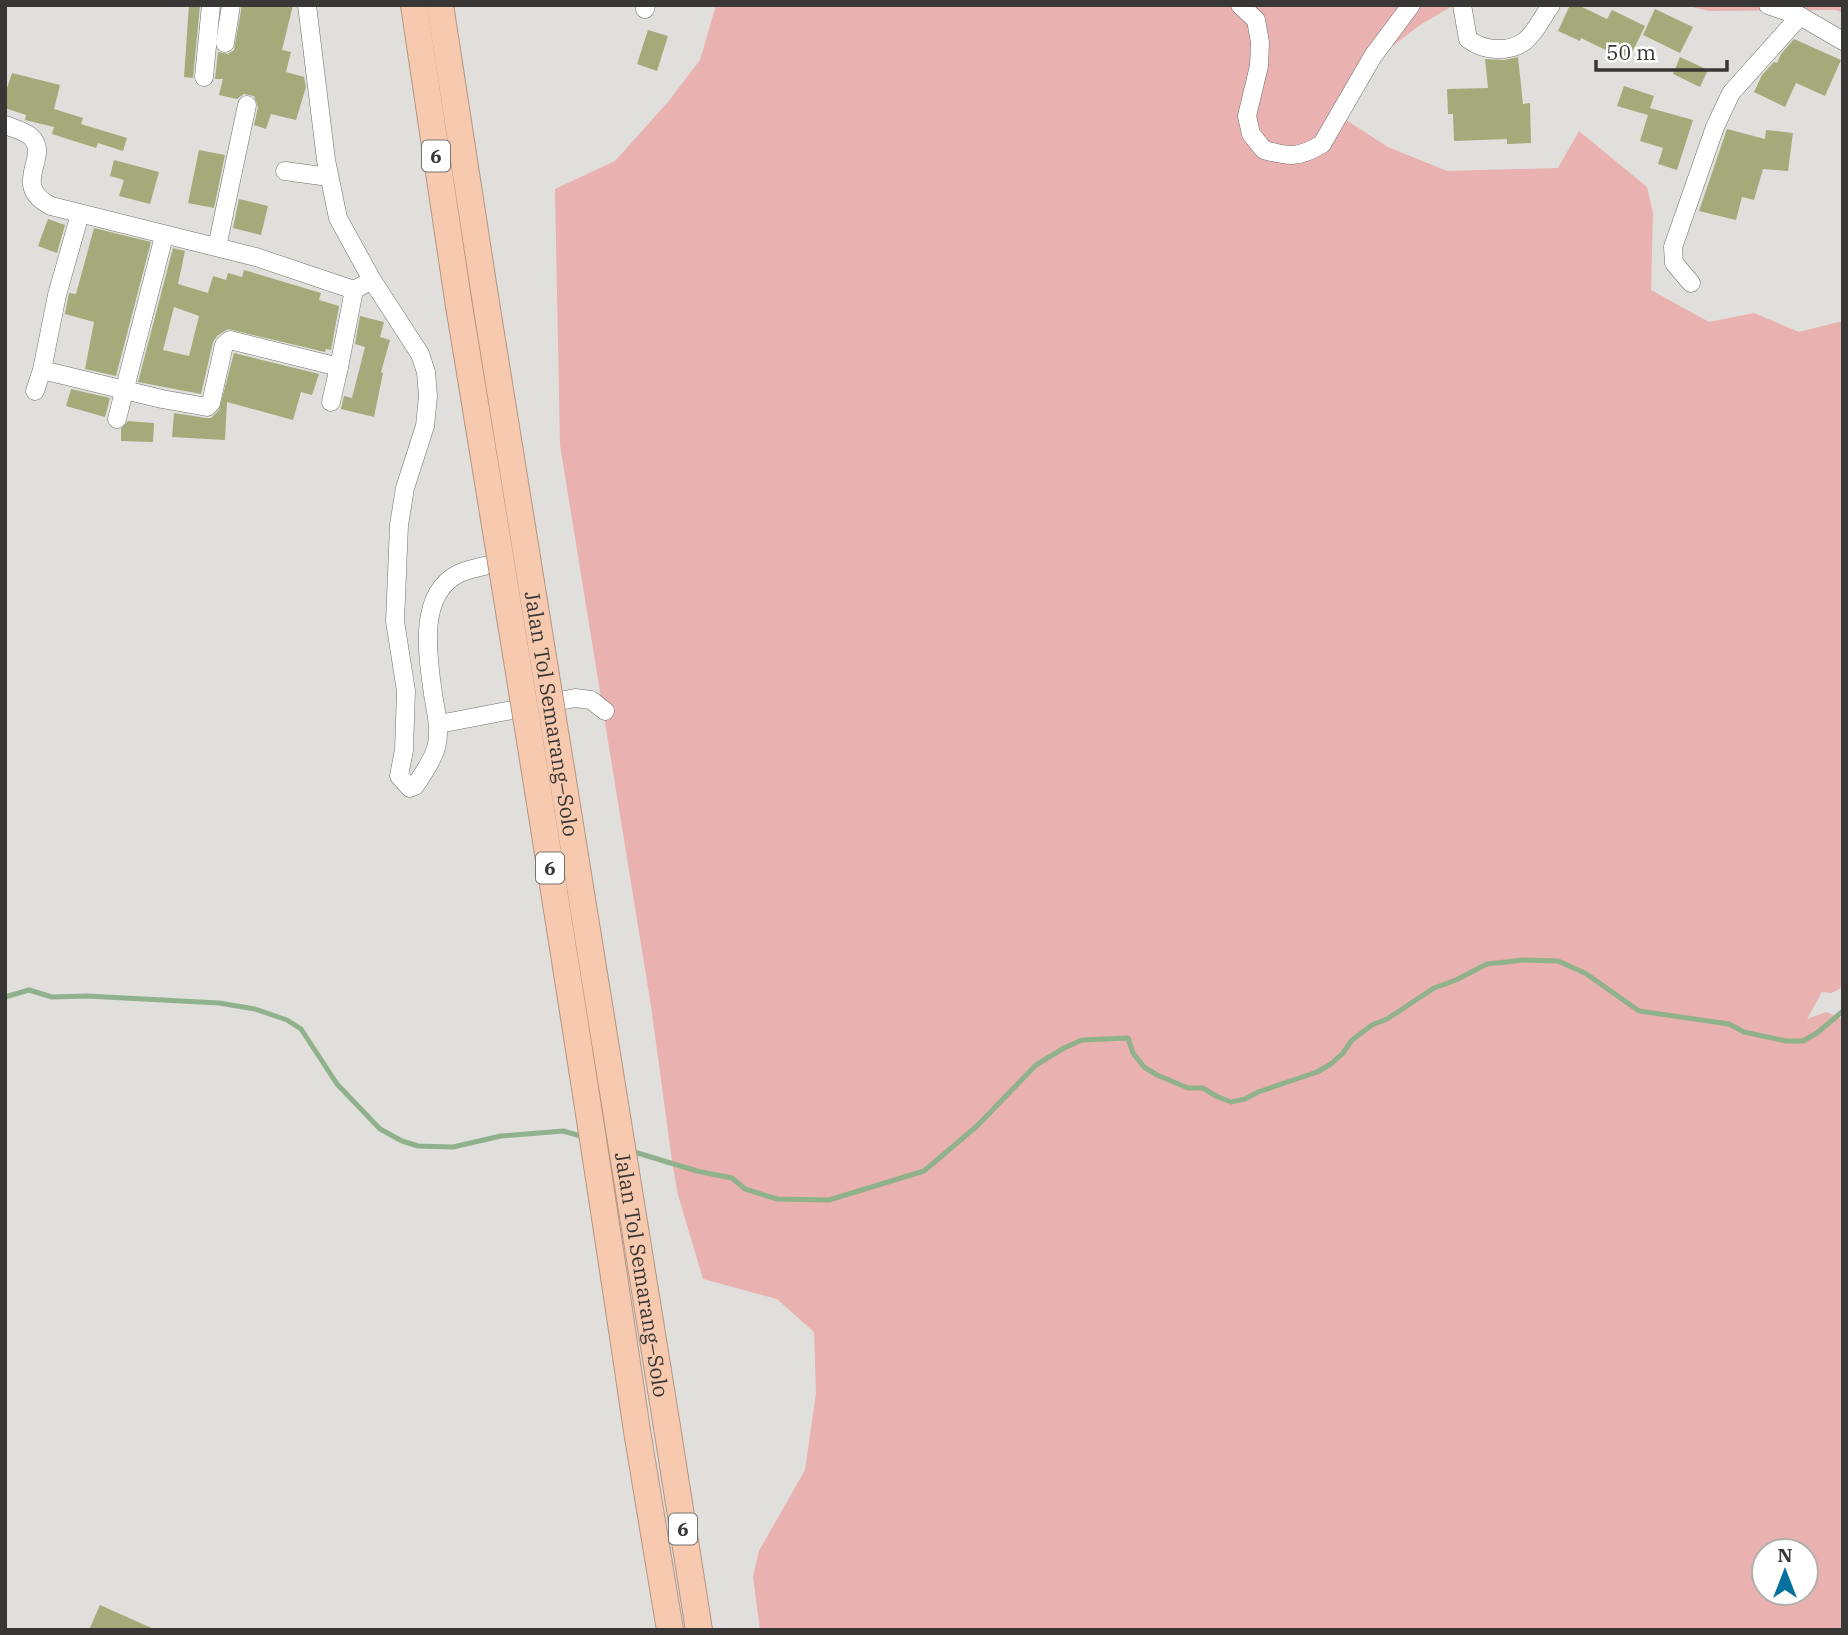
<svg xmlns="http://www.w3.org/2000/svg" width="1848" height="1635" viewBox="0 0 1848 1635" font-family="'IBM Plex Serif',serif">
<style>
.green{fill:#e9b1af;fill-rule:evenodd}
.lines{fill:none;stroke-linecap:round;stroke-linejoin:round}
.stream{stroke:#8fb28c;stroke-width:5}
.building{fill:#a5aa7a;fill-rule:evenodd}
.minor-casing{stroke:#726f6c;stroke-width:19}
.highway-casing{stroke:#b49684;stroke-width:28}
.minor{stroke:#fff;stroke-width:18}
.highway{stroke:#f7c9ae;stroke-width:26}
.highway-bridge-casing{stroke:#b49684;stroke-width:28;stroke-linecap:butt}
.highway-bridge{stroke:#f7c9ae;stroke-width:26}
.labels{text-anchor:middle;dominant-baseline:central;stroke-width:5;stroke-linejoin:round;paint-order:stroke}
.shield{fill:#fff;stroke:#747372;stroke-width:2}
.shield-label{font-size:19px;font-weight:bold;fill:#383735}
.street-label{font-size:21px;fill:#383735;stroke:#fff}
</style>
<rect width="100%" height="100%" fill="#e1dfdb"/>
<g class="green">
<path d="M 716,5 L 1454,5 L 1420,25 L 1364,68 L 1346,120 L 1388,147 L 1447,171 L 1558,168 L 1579,131 L 1647,187 L 1653,213 L 1651,290 L 1709,322 L 1754,313 L 1799,332 L 1843,321 L 1843,980 L 1840,989 L 1831,993 L 1822,992 L 1807,1019 L 1826,1012 L 1843,1019 L 1843,1630 L 760,1630 L 753,1576 L 759,1551 L 805,1470 L 816,1393 L 814,1332 L 777,1299 L 703,1279 L 678,1195 L 672,1161 L 651,1006 L 560,445 L 555,189 L 615,161 L 668,102 L 700,60 ZM 1764,1551 L 1806,1551 L 1806,1593 L 1764,1593 Z"/>
<path d="M 1684,5 L 1843,5 L 1843,13 L 1835,10 L 1709,11 Z"/>
</g>
<g class="lines">
<g class="stream">
<path d="M 5,997 L 29,990 L 52,997 L 87,996 L 219,1003 L 255,1009 L 287,1020 L 301,1029 L 337,1084 L 380,1129 L 402,1141 L 418,1146 L 453,1147 L 501,1136 L 563,1131 L 584,1137"/>
<path d="M 631,1151 L 697,1171 L 732,1178 L 745,1189 L 777,1199 L 829,1200 L 924,1171 L 977,1126 L 1036,1065 L 1064,1048 L 1082,1040 L 1128,1038 L 1133,1053 L 1144,1067 L 1157,1075 L 1188,1088 L 1203,1088 L 1216,1096 L 1231,1102 L 1245,1099 L 1258,1092 L 1317,1072 L 1331,1064 L 1343,1053 L 1352,1040 L 1372,1025 L 1387,1019 L 1434,988 L 1456,980 L 1487,964 L 1523,960 L 1558,961 L 1585,973 L 1639,1011 L 1729,1024 L 1744,1032 L 1786,1041 L 1803,1041 L 1817,1033 L 1843,1011"/>
</g>
</g>
<g class="building">
<path d="M 189,5 L 200,5 L 193,78 L 184,77 Z"/>
<path d="M 242,5 L 293,5 L 282,50 L 291,52 L 286,72 L 304,77 L 306,87 L 296,120 L 271,114 L 266,129 L 254,125 L 258,107 L 254,96 L 244,94 L 237,99 L 219,95 L 223,79 L 215,79 L 218,52 L 228,54 L 234,50 Z"/>
<path d="M 1570,5 L 1578,5 L 1607,19 L 1612,10 L 1645,26 L 1628,61 L 1581,38 L 1580,41 L 1558,31 Z"/>
<path d="M 1655,9 L 1693,27 L 1680,53 L 1643,35 Z"/>
<path d="M 648,30 L 668,36 L 657,71 L 637,64 Z"/>
<path d="M 1794,39 L 1841,60 L 1825,96 L 1796,83 L 1785,107 L 1754,92 L 1762,75 L 1774,62 L 1777,63 L 1781,54 Z"/>
<path d="M 1518,57 L 1523,104 L 1530,103 L 1531,143 L 1507,144 L 1507,139 L 1454,141 L 1453,114 L 1448,114 L 1447,89 L 1488,88 L 1485,59 L 1504,60 Z"/>
<path d="M 1680,57 L 1708,70 L 1700,87 L 1673,74 Z"/>
<path d="M 12,73 L 60,85 L 54,109 L 83,118 L 81,124 L 127,138 L 123,151 L 98,143 L 96,148 L 52,134 L 54,127 L 25,120 L 26,115 L 5,108 L 5,94 Z"/>
<path d="M 1624,86 L 1654,96 L 1650,108 L 1693,120 L 1677,170 L 1658,164 L 1663,148 L 1640,141 L 1648,115 L 1617,106 Z"/>
<path d="M 1727,129 L 1765,139 L 1766,130 L 1793,133 L 1788,171 L 1763,169 L 1754,200 L 1742,197 L 1736,220 L 1699,211 Z"/>
<path d="M 199,150 L 225,155 L 214,208 L 188,203 Z"/>
<path d="M 114,160 L 159,172 L 150,204 L 119,196 L 124,180 L 110,176 Z"/>
<path d="M 239,199 L 268,206 L 261,235 L 233,228 Z"/>
<path d="M 48,219 L 65,225 L 57,253 L 38,246 Z"/>
<path d="M 94,228 L 151,242 L 116,376 L 85,369 L 94,322 L 65,314 L 69,293 L 76,294 Z"/>
<path d="M 173,248 L 185,251 L 178,284 L 208,293 L 213,276 L 226,280 L 228,273 L 242,277 L 244,270 L 321,293 L 319,300 L 339,306 L 331,350 L 326,349 L 325,352 L 228,329 L 217,336 L 213,342 L 201,394 L 138,382 ZM 174,307 L 199,316 L 189,356 L 163,350 Z"/>
<path d="M 360,316 L 384,322 L 380,337 L 390,340 L 381,372 L 383,373 L 374,417 L 341,409 L 344,396 L 352,398 L 365,347 L 355,344 Z"/>
<path d="M 234,353 L 319,374 L 312,395 L 301,392 L 293,420 L 227,402 L 225,440 L 172,437 L 174,413 L 206,418 L 211,418 L 219,410 Z"/>
<path d="M 71,389 L 110,398 L 105,417 L 66,406 Z"/>
<path d="M 128,421 L 154,423 L 153,442 L 121,441 L 121,429 Z"/>
<path d="M 100,1605 L 156,1630 L 89,1630 Z"/>
</g>
<g class="lines">
<defs>
<g id="minor">
<path d="M 307,5 L 326,160 L 338,218 L 372,280 L 420,354 L 426,372 L 428,396 L 425,426 L 405,488 L 399,525 L 395,621 L 406,691 L 404,750 L 399,776 L 410,788 L 415,786 C 422,775 432,762 436,748 C 441,730 436,713 433,694 C 428,657 417,595 458,574 C 465,570 476,568 484,566"/>
<path d="M 1240,5 L 1256,20 L 1260,42 L 1259,66 L 1247,116 L 1251,134 L 1264,150 C 1289,157 1299,158 1322,144 L 1373,56 L 1411,5"/>
<path d="M 1462,5 L 1468,39 C 1483,51 1509,53 1525,41 C 1536,32 1543,16 1551,5"/>
<path d="M 1768,5 L 1800,16"/>
<path d="M 645,9 L 646,5"/>
<path d="M 225,43 L 231,5"/>
<path d="M 204,77 L 211,5"/>
<path d="M 5,125 C 13,128 25,131 31,137 C 52,156 9,185 51,206 L 256,257 L 354,290 L 363,285"/>
<path d="M 285,171 L 329,177"/>
<path d="M 80,214 L 57,295 L 42,370 L 162,399 L 207,407 L 211,403 L 224,345 L 230,340 L 339,367 L 354,290"/>
<path d="M 217,247 L 247,105"/>
<path d="M 1691,283 L 1674,263 L 1673,247 L 1715,127 L 1731,93 L 1800,16 L 1843,41"/>
<path d="M 35,391 L 42,370"/>
<path d="M 331,402 L 339,367"/>
<path d="M 117,419 L 164,236"/>
<path d="M 439,724 L 575,698 L 591,700 L 605,711"/>
</g>
<g id="highway">
<path d="M 414,5 L 459,306"/>
<path d="M 440,5 L 486,303"/>
<path d="M 667,1427 L 699,1630"/>
<path d="M 637,1431 L 670,1630"/>
</g>
</defs>
<use href="#minor" class="minor-casing"/>
<use href="#highway" class="highway-casing"/>
<use href="#minor" class="minor"/>
<use href="#highway" class="highway"/>
<defs>
<g id="highway-bridge">
<path id="s1" d="M 486,303 L 667,1427"/>
<path d="M 459,306 C 521,681 582,1056 637,1431"/>
</g>
</defs>
<use href="#highway-bridge" class="highway-bridge-casing"/>
<use href="#highway-bridge" class="highway-bridge"/>
</g>
<g class="labels">
<g class="shield">
<rect x="422" y="140.5" width="28" height="31" rx="5"/>
<rect x="536" y="852.5" width="28" height="31" rx="5"/>
<rect x="669" y="1513.5" width="28" height="31" rx="5"/>
</g>
<g class="shield-label">
<text x="436" y="156">6</text>
<text x="550" y="868">6</text>
<text x="683" y="1529">6</text>
</g>
<g class="street-label">
<text stroke="none"><textPath href="#s1" startOffset="416">Jalan Tol Semarang–Solo</textPath></text>
<text stroke="none"><textPath href="#s1" startOffset="984">Jalan Tol Semarang–Solo</textPath></text>
</g>
</g>
<rect width="1848" height="1635" fill="none" stroke="#383735" stroke-width="14"/>
<g transform="translate(1785 1572)"><circle r="33" fill="#ffffff" stroke="#afafae" stroke-width="2"/>
<path d="M0-5L12 26L0 18L-12 26Z" fill="#04709c"/>
<text y="-10" font-size="19" font-weight="bold" text-anchor="middle" fill="#383735">N</text>
</g>
<path d="M1596 60v10h131v-10" fill="none" stroke="#383735" stroke-width="3.5"/>
<text x="1606" y="60" font-size="21" fill="#383735" stroke="#ffffff" stroke-width="5" paint-order="stroke">50 m</text>
</svg>
